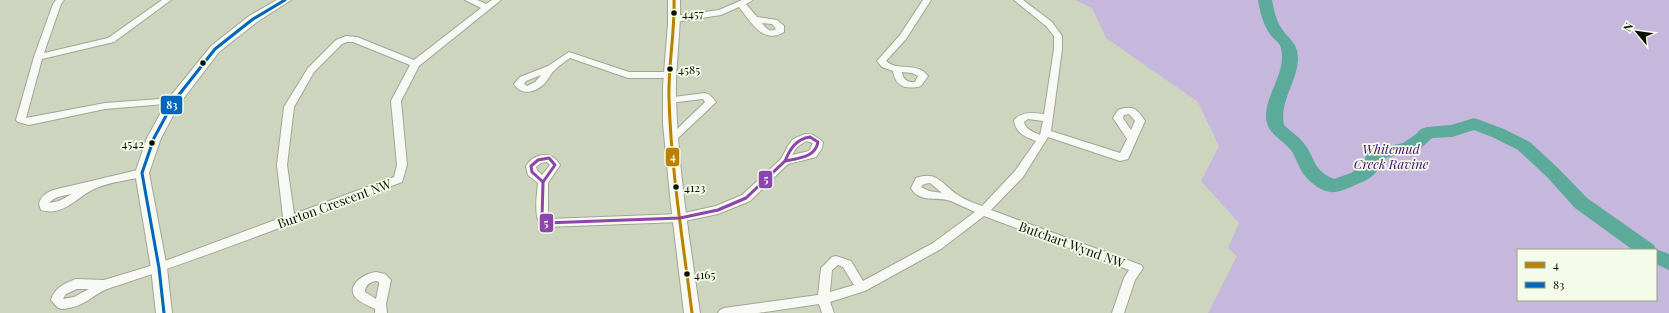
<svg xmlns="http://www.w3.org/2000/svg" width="1669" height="313" viewBox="0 0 1669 313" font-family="'Playfair Display',serif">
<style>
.green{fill:#c6b7dc;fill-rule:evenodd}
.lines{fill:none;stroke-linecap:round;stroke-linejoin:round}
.river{fill:#5caa9a;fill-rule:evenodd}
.street-casing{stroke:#a0a695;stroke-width:2}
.secondary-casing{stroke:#a0a695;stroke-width:2}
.street{fill:#f8f9f5;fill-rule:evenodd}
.secondary{fill:#f8f9f5;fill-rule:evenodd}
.bus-1-casing{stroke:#f4fbe8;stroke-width:6}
.bus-2-casing{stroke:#f4fbe8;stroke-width:6}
.bus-3-casing{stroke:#f4fbe8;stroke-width:6}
.bus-1{stroke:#bc8001;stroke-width:3}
.bus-2{stroke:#0065bd;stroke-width:3}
.bus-3{stroke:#8e44ad;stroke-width:3}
.bus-dot{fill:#0b0f03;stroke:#f4fbe8;stroke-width:1.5}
.labels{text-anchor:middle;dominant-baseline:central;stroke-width:3.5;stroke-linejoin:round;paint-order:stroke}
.bus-label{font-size:12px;fill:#0b0f03;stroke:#f4fbe8;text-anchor:start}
.park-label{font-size:13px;font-style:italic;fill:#430a70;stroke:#f4fbe8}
.street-label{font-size:13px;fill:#0b0f03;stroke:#f4fbe8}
.line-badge{stroke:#f4fbe8;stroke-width:1.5}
.badge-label{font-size:11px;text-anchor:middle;font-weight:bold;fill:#fff}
</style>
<rect width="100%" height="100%" fill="#cdd5bf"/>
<path class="green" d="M 1075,0 L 1669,0 L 1669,313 L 1208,313 L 1237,256 L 1228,248 L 1239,223 L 1201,181 L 1219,146 L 1198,102 L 1106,38 L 1092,8 ZM 1518,250 L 1656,250 L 1656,300 L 1518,300 Z"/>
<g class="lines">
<path class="river" d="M 1258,0 L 1272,0 C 1274,10 1276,21 1282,29 C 1290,41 1297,41 1298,58 C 1298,81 1279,101 1284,125 C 1290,131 1297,135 1303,142 C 1316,158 1312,170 1334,179 L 1351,173 L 1363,165 L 1367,151 L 1403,143 L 1415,135 L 1421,129 L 1427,127 L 1451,125 L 1474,118 L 1480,120 L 1504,129 L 1530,142 L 1559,169 L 1587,198 L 1654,245 L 1656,249 L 1669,254 L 1669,270 L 1656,264 L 1656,250 L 1633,250 L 1575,208 L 1547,177 L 1518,150 L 1492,137 L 1474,130 L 1452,137 L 1432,138 L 1421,148 L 1415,151 L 1381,159 C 1379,174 1369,180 1355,185 C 1349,188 1342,191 1335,192 C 1323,194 1306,180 1301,170 C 1297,163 1295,155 1290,149 C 1281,139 1267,133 1266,118 C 1265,94 1287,73 1281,48 C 1280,42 1273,39 1270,34 C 1263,24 1260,12 1258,0 Z"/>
<defs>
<g id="street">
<path d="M 56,0 L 64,0 L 61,4 L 44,53 L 108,38 L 162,0 L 171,0 L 114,42 L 42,59 L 26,118 L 105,103 L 174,98 L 179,101 L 177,103 L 105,109 L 29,125 L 18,122 L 16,120 L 34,57 L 53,4 Z"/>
<path d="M 465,0 L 477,0 L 486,4 L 492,0 L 501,0 L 419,66 L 401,101 L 407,165 L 402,182 C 305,218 209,256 110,288 C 92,294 85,308 61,309 L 57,307 L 51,300 C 54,288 65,283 76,279 L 104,280 L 157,264 L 283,217 L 277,165 L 284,107 L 308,68 L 336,40 L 346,36 L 357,37 L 414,60 L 481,8 ZM 347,42 L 353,42 L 410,65 L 391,101 L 397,165 L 394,177 L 294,214 L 287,165 L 294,107 L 314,72 L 342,44 ZM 77,289 L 89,289 L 74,297 L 63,299 L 66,294 Z"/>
<path d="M 742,0 L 753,0 L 746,4 L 757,17 L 777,20 L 784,26 L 784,32 C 763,45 751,22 739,7 L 721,15 L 675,22 L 671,19 L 675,16 L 719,10 ZM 762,23 L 772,24 L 776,29 C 769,33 766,28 762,23 Z"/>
<path d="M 923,0 L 931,0 L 906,39 L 886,61 C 898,72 917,61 928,76 L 921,86 C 907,90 895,87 893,71 L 882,67 L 877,61 L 900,35 ZM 902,72 L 912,73 L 918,76 L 915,82 C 907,83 903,79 902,72 Z"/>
<path d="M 1014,0 L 1023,0 L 1052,22 L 1062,36 L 1062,49 L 1051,131 L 1120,153 L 1127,139 L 1113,118 L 1118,110 C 1132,105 1137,108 1145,121 L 1128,159 L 1120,161 L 1048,137 L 1023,177 L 991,210 L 1141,265 L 1143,268 L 1135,280 L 1124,313 L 1112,313 L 1124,278 L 1129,270 L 984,216 L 941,249 L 865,291 L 830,302 L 834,313 L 822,313 L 819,304 L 758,313 L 718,313 L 720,310 L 724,308 L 818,295 L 821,268 L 832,257 L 836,256 L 851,261 L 863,281 L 933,243 L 975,212 C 967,208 959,205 951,201 C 938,196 920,204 911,188 L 916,178 C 938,170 942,185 958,195 C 965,200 974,203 982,206 L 1015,171 L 1036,141 C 1025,137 1015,132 1014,120 C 1022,111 1033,113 1044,114 L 1054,49 L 1054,36 L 1046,26 ZM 1129,114 L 1135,121 L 1131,130 L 1123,118 L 1124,115 ZM 1028,119 L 1043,121 L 1040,135 C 1033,132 1025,129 1024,122 ZM 930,183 L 942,193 L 929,191 L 921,187 L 924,184 ZM 838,265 L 843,267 L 854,285 L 830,292 L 832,270 Z"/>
<path d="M 569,52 L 629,72 L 669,72 L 674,75 L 669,78 L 628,78 L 570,58 C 565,62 559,65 555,70 C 551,73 549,78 546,82 C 537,92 522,97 514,84 L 520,77 L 548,66 ZM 541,75 L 535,82 L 527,86 L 524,84 L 526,81 Z"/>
<path d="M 705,93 C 710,94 713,98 716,102 L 714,104 L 675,141 L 669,141 L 667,139 L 669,137 L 705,102 L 703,99 L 669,103 L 664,100 L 666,98 Z"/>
<path d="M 805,134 L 813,135 L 823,142 L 822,148 L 816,157 L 788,164 L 750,201 L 718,214 L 680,222 L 545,227 C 532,223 537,195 538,183 L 528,175 L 526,166 C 534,153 552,150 560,165 L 548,183 L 548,219 L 680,214 L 716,206 L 742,195 L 781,159 L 788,146 L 793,139 ZM 806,141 L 813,143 L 809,151 L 792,155 L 797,147 ZM 547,162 L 550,165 L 542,175 L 537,170 L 536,167 L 541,163 Z"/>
<path d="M 142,169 L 146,170 L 147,173 L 146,176 C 130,180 109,182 94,189 C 77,197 63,217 41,210 L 39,204 C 41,196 46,193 53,190 ZM 72,194 L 59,201 L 49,203 C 55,196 63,196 72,194 Z"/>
<path d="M 376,272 L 385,274 L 391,280 L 386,304 L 387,313 L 375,313 L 375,309 C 369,306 359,302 355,297 C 346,284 366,273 376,272 ZM 376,281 L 379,282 L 379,284 L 376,299 L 365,292 C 365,285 370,282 376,281 Z"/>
</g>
<g id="secondary">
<path d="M 277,0 L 291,0 L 257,22 L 219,52 L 180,103 L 161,138 L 149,173 L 167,268 L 172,313 L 156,313 L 151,268 L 135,173 L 147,138 L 169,98 L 211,46 L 249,16 Z"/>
<path d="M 668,0 L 680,0 C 681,33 675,65 676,98 C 678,170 690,242 700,313 L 684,313 L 671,205 L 663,124 L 663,85 L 668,24 Z"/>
</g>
</defs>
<use href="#street" class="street-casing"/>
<use href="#secondary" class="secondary-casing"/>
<use href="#street" class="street"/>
<use href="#secondary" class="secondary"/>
<defs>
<path id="bus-1" d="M 674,0 C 675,33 668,65 669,98 C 671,170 683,241 692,313"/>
<path id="bus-2" d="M 164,313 L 159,268 L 142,173 L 154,138 L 174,101 L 215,49 L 253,19 L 285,0"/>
<g id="bus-3">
<path d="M 810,137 L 818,142 C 815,158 798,158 785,161 C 790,149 796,139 810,137 Z"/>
<path d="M 549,158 L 555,165 L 543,182 L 532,172 L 531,166 L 538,160 Z"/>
<path d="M 543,182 L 542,219 L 545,223 L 680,218 L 718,210 L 746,198 L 785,161"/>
</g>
</defs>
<use href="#bus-1" class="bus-1-casing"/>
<use href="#bus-2" class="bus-2-casing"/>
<use href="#bus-3" class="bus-3-casing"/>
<use href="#bus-1" class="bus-1"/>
<use href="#bus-2" class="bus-2"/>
<use href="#bus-3" class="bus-3"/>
</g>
<g class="bus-dot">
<circle cx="674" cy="13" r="3.5"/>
<circle cx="203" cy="63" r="3.5"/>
<circle cx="670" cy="69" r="3.5"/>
<circle cx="152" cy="143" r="3.5"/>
<circle cx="676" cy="187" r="3.5"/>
<circle cx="687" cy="274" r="3.5"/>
</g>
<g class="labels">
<g class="bus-label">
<text x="682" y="13">4457</text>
<text x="678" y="69">4585</text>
<text x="144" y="143" text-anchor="end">4542</text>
<text x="684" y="187">4123</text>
<text x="694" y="274">4165</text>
</g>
<g class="park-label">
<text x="1391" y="148">Whitemud<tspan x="1391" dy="15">Creek Ravine</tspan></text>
</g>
<g class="street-label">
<text transform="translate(334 203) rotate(-20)">Burton Crescent NW</text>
<text transform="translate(1072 244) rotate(20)">Butchart Wynd NW</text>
</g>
</g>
<g class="line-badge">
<rect x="160" y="95" width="23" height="20" rx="4" fill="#0065bd"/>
<rect x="665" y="147" width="15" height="20" rx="4" fill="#bc8001"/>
<rect x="758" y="170" width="15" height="19" rx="4" fill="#8e44ad"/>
<rect x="539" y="213" width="15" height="20" rx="4" fill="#8e44ad"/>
</g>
<g class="badge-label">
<text x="172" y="109">83</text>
<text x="673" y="161">4</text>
<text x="766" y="183">5</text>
<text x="546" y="227">5</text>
</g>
<rect x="1517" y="249" width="140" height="52" fill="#f4fbe8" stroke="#979d8c"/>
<rect x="1525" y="262" width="20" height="6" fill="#bc8001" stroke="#979d8c"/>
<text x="1553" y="269" font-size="12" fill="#0b0f03">4</text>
<rect x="1525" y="282" width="20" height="6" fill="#0065bd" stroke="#979d8c"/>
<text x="1553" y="289" font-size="12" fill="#0b0f03">83</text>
<g transform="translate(1637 32) rotate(299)" stroke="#f4fbe8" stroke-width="3" paint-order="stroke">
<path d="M0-3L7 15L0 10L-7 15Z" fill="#0b0f03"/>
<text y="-6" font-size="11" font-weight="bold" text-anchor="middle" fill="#0b0f03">N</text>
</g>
</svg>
